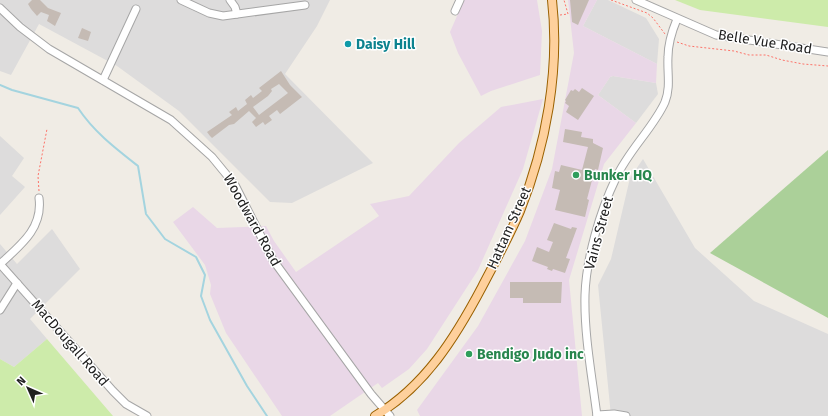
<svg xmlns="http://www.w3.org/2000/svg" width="828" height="416" viewBox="0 0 828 416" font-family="'Fira Sans',sans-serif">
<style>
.residential{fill:#dddcdc}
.industrial{fill:#e9d7e7}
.grass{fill:#cdebaa}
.forest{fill:#abd099}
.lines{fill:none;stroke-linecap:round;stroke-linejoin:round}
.stream{stroke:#a4d4df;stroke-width:2}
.building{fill:#c5bbb4;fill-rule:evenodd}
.minor-casing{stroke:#a6a6a6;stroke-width:9}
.major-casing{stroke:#9a6100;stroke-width:10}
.path{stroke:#fd7369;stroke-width:1;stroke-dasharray:2 2;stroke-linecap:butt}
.minor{stroke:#fff;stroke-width:7}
.major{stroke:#fed09c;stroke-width:8}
.culture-dot{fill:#0f9aa8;stroke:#fff;stroke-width:1.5}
.leisure-dot{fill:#2e9e5b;stroke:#fff;stroke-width:1.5}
.labels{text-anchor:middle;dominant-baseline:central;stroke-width:3;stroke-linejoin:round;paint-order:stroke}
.street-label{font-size:14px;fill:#1f1f1f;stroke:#fff}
.culture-label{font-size:14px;font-weight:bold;fill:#0d838f;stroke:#fff;text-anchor:start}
.leisure-label{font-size:14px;font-weight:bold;fill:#27864d;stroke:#fff;text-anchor:start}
</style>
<rect width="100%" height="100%" fill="#f0ece5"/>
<g class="residential">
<path d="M 0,0 L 330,0 L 317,26 L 285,74 L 373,163 L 292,203 L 270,202 L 179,111 L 117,66 L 39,24 L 11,75 L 0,71 Z"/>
<path d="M 597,0 L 608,0 L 646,18 L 659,39 L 657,64 L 583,26 Z"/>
<path d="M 613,76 L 656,83 L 658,94 L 636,123 L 598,95 L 610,77 Z"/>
<path d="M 0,136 L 24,158 L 12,176 L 25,187 L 0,215 Z"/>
<path d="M 643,159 L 695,248 L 754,301 L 828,334 L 828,416 L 611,416 L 598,285 L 611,259 L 630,178 Z"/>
<path d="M 52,229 L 80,269 L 30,319 L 47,339 L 14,367 L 0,359 L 0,244 L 17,264 Z"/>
</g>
<g class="industrial">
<path d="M 464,0 L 537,0 L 542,31 L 540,75 L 491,91 L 481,96 L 458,53 L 450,32 Z"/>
<path d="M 568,0 L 597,0 L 583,26 L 657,64 L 656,83 L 613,76 L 610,77 L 598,95 L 636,123 L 604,164 L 569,280 L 582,416 L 420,416 L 417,410 L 478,326 L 525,241 L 552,169 L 574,53 Z"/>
<path d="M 543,99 L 523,169 L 478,270 L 427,349 L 409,369 L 382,388 L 378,383 L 330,416 L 282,416 L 226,333 L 210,294 L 211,285 L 205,265 L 173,222 L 193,207 L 217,228 L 266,226 L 274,241 L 296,272 L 379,216 L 370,204 L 409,196 L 459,143 L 501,107 Z"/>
</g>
<g class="grass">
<path d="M 675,0 L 828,0 L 828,27 L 700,10 Z"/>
<path d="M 47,339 L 113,416 L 0,416 L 0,359 L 14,367 Z"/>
</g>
<path class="forest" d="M 828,150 L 828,318 L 710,253 Z"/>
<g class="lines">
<path class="stream" d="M 0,85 L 12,90 L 78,108 C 94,132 115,148 138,166 L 146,214 L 165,239 L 196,257 L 205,275 L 201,296 L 210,320 L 247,386 L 267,416"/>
</g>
<g class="building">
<path d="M 32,0 L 40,0 L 48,8 L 61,13 L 55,26 L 47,21 L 49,15 L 41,12 L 37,16 L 31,9 L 28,4 Z"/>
<path d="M 570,0 L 589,0 L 578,25 L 572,22 Z"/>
<path d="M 82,28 L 91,32 L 88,41 L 78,38 Z"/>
<path d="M 281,71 L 290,85 L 302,97 L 280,114 L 277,110 L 269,116 L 272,120 L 265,125 L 263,122 L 256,127 L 252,122 L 256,118 L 249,111 L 234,124 L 229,125 L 212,138 L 210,136 L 207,132 L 232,115 L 229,112 L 236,107 L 238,111 L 247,104 L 245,100 L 251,95 L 253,98 L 262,91 L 259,88 ZM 279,84 L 288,93 L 259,115 L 253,107 L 268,96 L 272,91 L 271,89 Z"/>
<path d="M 582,88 L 594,96 L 578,120 L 566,112 L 569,106 L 565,103 L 566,101 L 565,100 L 571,90 L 573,91 L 575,89 L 579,92 Z"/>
<path d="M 565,129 L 582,132 L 581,137 L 593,139 L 593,143 L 603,148 L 598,170 L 595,169 L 587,199 L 589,200 L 585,217 L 555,210 L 560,190 L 552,188 L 555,171 L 559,172 L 561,165 L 582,170 L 588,147 L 563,142 Z"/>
<path d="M 554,223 L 571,229 L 572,227 L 577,228 L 566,258 L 570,259 L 565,273 L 553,269 L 552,271 L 547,269 L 548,267 L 532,261 L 537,247 L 549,252 L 553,242 L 547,240 Z"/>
<path d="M 510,282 L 562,282 L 561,303 L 523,303 L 523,298 L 510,298 Z"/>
</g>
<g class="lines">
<defs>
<g id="minor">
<path d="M 181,0 L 209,13 L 223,16 L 305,5"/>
<path d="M 230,0 L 235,7 L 237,14"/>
<path d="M 636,0 L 716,35 L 828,52"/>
<path d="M 0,8 L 20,27 L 49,49 L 171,120 L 212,157 L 235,185 L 273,260 L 371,394 L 390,416"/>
<path d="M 455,11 L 460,0"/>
<path d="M 103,80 L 136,9"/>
<path d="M 0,264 L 113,391 L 126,404 L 147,416"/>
<path d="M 0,264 C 21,245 43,228 39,198"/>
<path d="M 0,310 L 17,283"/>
<path d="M 597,415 L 614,414 L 626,416"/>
<path d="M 597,416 C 592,376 584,335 585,295 C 586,259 600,211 616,178 C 628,151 654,127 665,102 C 671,87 667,72 668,57 C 668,43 672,31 677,19"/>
</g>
<path id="major" d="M 375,416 C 425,386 455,338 482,287 C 495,262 509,237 520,211 C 546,146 560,70 552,0"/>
</defs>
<use href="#minor" class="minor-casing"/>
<use href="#major" class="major-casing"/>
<g class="path">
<path d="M 611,0 L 647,13 L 653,18 L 665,34"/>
<path d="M 560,15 L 568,14 L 564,0"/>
<path d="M 677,42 L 689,46 L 734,51 L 749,55 L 766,55 L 782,60 L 803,64 L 828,66"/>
<path d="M 39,191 L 38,176 L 47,129"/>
</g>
<use href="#minor" class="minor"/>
<use href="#major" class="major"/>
</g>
<circle class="culture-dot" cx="348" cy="44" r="4"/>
<g class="leisure-dot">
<circle cx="576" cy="175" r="4"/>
<circle cx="469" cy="354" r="4"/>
</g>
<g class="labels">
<g class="street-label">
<text transform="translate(765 42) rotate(9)">Belle Vue Road</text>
<text transform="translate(252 220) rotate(61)">Woodward Road</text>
<text transform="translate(509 228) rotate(-66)">Hattam Street</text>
<text transform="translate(599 233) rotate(-75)">Vains Street</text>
<text transform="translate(70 343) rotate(49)">MacDougall Road</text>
</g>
<g class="culture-label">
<text x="356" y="44">Daisy Hill</text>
</g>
<g class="leisure-label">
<text x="584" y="175">Bunker HQ</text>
<text x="477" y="354">Bendigo Judo inc</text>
</g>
</g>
<g transform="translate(28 388) rotate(315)" stroke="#ffffff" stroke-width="3" paint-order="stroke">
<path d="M0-3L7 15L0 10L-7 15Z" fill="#1f1f1f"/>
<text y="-6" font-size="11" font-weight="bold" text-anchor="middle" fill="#1f1f1f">N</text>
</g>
</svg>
